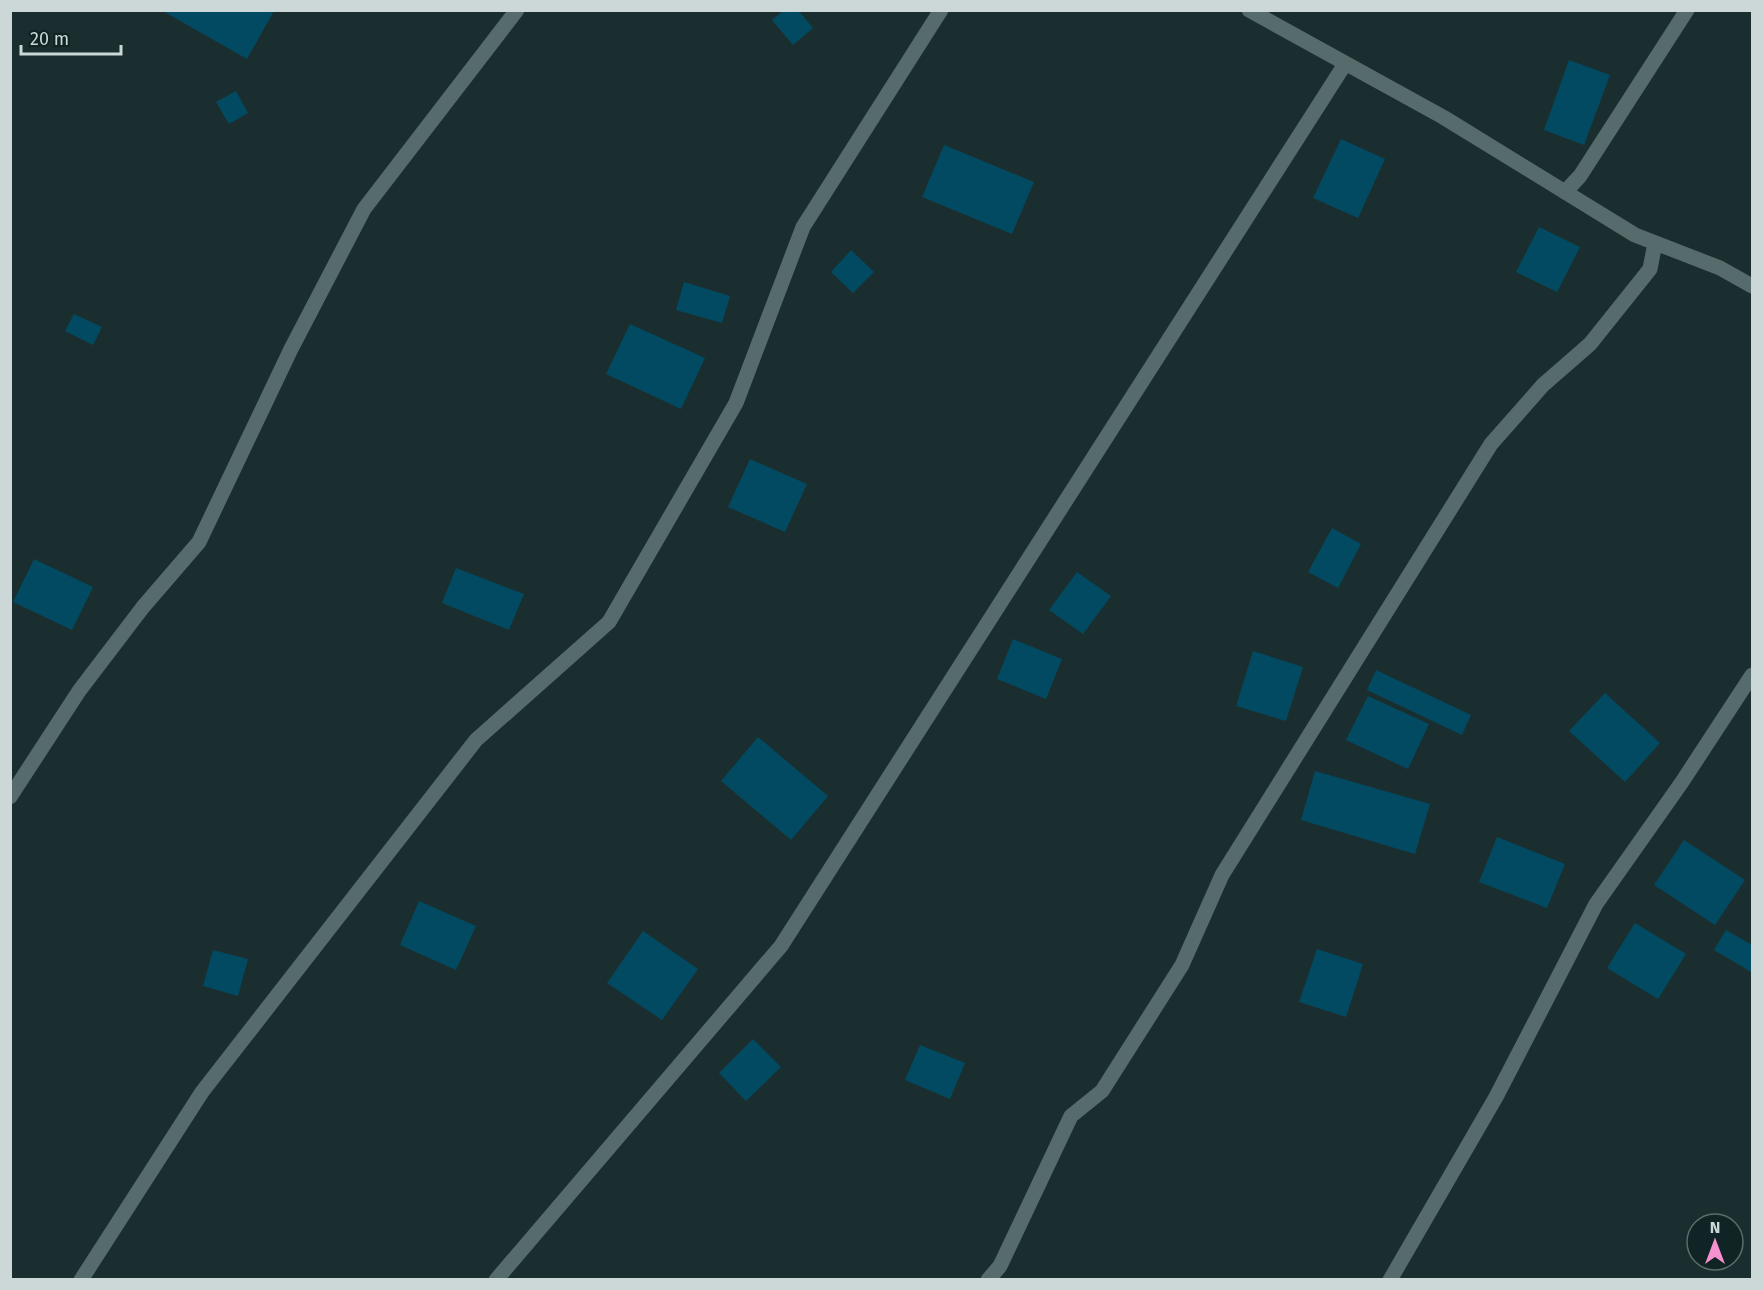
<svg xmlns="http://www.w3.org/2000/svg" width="1763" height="1290" viewBox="0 0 1763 1290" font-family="'Fira Sans',sans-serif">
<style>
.building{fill:#024a61}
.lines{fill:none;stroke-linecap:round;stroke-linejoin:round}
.street{stroke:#566b6b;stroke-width:15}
</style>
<rect width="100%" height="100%" fill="#1b2e2f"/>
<g class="building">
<path d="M 161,10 L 273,10 L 274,11 L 247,59 Z"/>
<path d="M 784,10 L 798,10 L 813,28 L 793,45 L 772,20 Z"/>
<path d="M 1569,60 L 1610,75 L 1584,145 L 1544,130 Z"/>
<path d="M 236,91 L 248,113 L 229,124 L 216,102 Z"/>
<path d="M 1341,139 L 1385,159 L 1358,218 L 1313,198 Z"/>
<path d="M 944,145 L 1034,182 L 1012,234 L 922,197 Z"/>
<path d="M 1539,227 L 1580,247 L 1557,292 L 1516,272 Z"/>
<path d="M 851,250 L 874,272 L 853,293 L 831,272 Z"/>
<path d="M 684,282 L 730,296 L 722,323 L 676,310 Z"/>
<path d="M 74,314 L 102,327 L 93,345 L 65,331 Z"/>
<path d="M 630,324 L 705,358 L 681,409 L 606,374 Z"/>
<path d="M 750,459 L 807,484 L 785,532 L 728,507 Z"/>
<path d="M 1332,528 L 1361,544 L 1338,588 L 1308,572 Z"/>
<path d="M 34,559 L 93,587 L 72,630 L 13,602 Z"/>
<path d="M 456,568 L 524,594 L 509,630 L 442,603 Z"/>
<path d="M 1077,572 L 1111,596 L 1083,634 L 1049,610 Z"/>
<path d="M 1013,639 L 1062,659 L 1046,699 L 997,679 Z"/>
<path d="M 1253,651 L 1303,667 L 1286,721 L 1236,706 Z"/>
<path d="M 1376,670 L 1471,715 L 1462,735 L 1367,690 Z"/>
<path d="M 1605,693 L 1660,743 L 1625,782 L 1569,731 Z"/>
<path d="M 1368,696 L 1429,724 L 1408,769 L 1346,740 Z"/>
<path d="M 758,737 L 828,796 L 791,840 L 721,781 Z"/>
<path d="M 1315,771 L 1430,804 L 1415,854 L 1301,820 Z"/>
<path d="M 1497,837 L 1565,864 L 1547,908 L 1479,882 Z"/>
<path d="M 1684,840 L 1745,880 L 1715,925 L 1654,885 Z"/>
<path d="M 419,901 L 476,926 L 456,970 L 400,945 Z"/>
<path d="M 1635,923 L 1686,954 L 1658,999 L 1607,968 Z"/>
<path d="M 1726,930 L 1752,945 L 1752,969 L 1751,972 L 1714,950 Z"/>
<path d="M 643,931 L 698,969 L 662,1020 L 607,983 Z"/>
<path d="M 1317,949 L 1363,964 L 1346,1017 L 1299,1002 Z"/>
<path d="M 213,950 L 248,959 L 238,996 L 203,986 Z"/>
<path d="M 753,1039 L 781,1067 L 746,1101 L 719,1073 Z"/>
<path d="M 920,1045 L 965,1063 L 950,1099 L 905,1080 Z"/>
</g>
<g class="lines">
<g class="street">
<path d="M 1249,10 L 1443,117 L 1635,235 L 1720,268 L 1752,286"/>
<path d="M 1565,192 L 1580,176 L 1687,10"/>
<path d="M 10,797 L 79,691 L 143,607 L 199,542 L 291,349 L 364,209 L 517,10"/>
<path d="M 81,1280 L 202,1092 L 476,740 L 609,622 L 736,403 L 803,227 L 941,10"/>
<path d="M 496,1280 L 781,946 L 1345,64"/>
<path d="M 988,1280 L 1000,1266 L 1071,1116 L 1102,1091 L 1182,965 L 1222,875 L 1491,444 L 1543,385 L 1590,344 L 1650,269 L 1655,243"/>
<path d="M 1390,1280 L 1496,1097 L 1596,904 L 1682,782 L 1752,675"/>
</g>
</g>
<rect width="1763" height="1290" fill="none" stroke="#ccd8d8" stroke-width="24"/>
<g transform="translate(1715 1242)"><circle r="28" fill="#112425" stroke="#5c6c6d" stroke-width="1.5"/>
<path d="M0-4.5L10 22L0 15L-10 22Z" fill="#f790cf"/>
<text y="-9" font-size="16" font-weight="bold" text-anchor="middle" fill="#ccd8d8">N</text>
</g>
<path d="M21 45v9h100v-9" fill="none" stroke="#ccd8d8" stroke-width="3"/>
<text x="30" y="45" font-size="18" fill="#ccd8d8" stroke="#112425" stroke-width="4.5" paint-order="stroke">20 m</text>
</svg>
